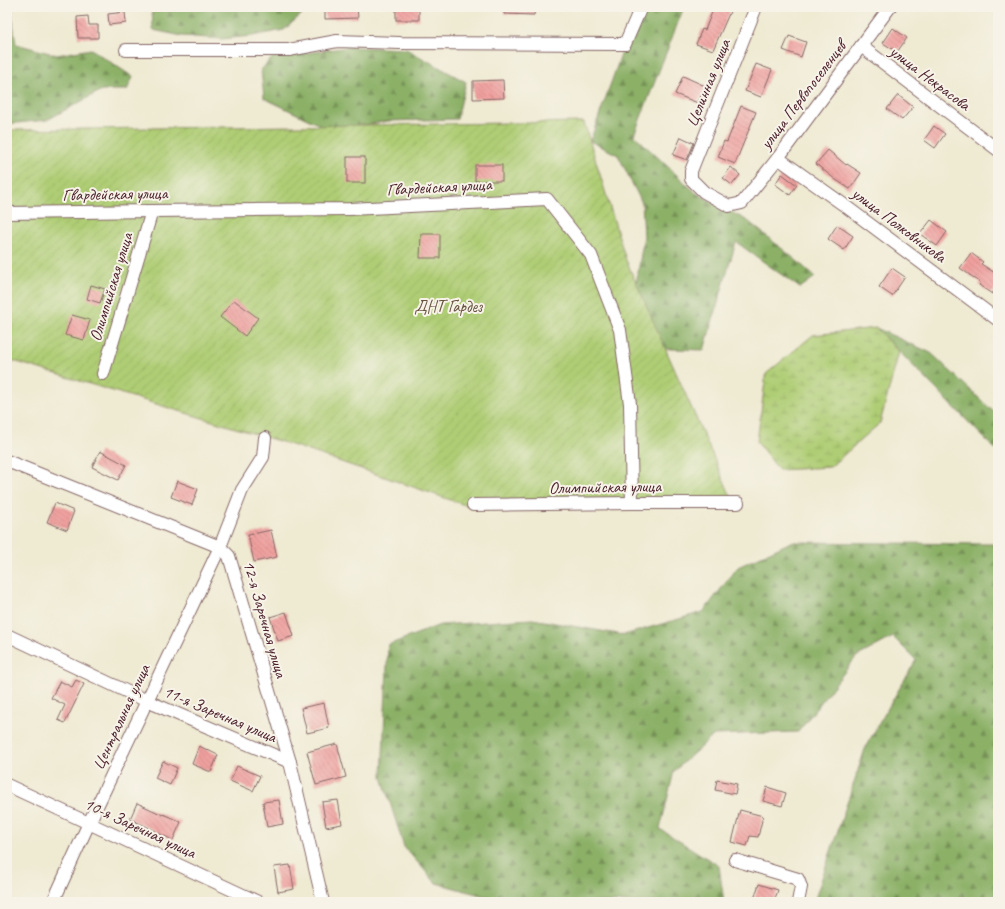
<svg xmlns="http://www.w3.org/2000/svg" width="1005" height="909" viewBox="0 0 1005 909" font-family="Caveat,sans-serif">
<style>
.forest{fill:url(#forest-firs);stroke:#6a6848}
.wetland{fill:url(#wetland-marsh);stroke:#7c7650}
.garden{fill:url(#garden-furrows);stroke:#7c7650}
.building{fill:url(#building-back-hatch)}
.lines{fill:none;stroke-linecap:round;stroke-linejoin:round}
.minor-casing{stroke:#846665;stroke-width:14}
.minor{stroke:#fff;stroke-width:12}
.labels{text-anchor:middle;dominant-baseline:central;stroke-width:4;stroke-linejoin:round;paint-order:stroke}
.street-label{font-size:17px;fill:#4a1f2b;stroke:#f7f3e8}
.park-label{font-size:17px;fill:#685341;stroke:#f7f3e8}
</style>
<defs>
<pattern id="forest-firs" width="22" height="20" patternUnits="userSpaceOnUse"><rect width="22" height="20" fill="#8bb066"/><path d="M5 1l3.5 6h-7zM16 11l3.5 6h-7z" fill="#748f54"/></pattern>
<pattern id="wetland-marsh" width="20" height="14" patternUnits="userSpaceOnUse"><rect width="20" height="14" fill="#afcd74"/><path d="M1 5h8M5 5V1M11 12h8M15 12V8" fill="none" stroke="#98b065"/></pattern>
<pattern id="garden-furrows" width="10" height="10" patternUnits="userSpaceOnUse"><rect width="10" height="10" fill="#afcd74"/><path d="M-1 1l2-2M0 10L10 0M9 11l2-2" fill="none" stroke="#98b065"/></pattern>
<pattern id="building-back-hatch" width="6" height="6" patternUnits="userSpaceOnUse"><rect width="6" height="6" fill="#f0a09f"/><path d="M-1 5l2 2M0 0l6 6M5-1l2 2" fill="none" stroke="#c48282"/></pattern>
</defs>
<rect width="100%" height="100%" fill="#f7f3e8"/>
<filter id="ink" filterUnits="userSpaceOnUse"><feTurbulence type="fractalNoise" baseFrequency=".025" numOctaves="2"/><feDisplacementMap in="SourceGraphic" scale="8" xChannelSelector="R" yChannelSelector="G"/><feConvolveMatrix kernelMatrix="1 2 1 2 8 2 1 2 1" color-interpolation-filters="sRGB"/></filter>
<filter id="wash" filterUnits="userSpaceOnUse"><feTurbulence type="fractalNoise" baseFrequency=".012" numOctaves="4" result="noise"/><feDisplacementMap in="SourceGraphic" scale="16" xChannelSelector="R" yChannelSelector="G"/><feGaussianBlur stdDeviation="0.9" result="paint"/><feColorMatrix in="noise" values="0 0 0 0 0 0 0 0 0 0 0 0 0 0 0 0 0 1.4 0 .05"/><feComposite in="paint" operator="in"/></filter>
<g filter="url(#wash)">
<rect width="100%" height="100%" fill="#efead2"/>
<g class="forest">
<path d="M 7,7 L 11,7 L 16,44 L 57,55 L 91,49 L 133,77 L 127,90 L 102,90 L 47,120 L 7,124 Z"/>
<path d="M 152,7 L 304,7 L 303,13 L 284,30 L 252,36 L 221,39 L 182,36 L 153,30 Z"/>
<path d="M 644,7 L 684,7 L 634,135 L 696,193 L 748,221 L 797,261 L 815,277 L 800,288 L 736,242 L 704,350 L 642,348 L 630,321 L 644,236 L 642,203 L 618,155 L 590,141 L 625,44 Z"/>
<path d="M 349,47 L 406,49 L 466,82 L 457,119 L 389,121 L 330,130 L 264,98 L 261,70 L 272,58 Z"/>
<path d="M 876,328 L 931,353 L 998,416 L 998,452 Z"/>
<path d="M 791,542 L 992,544 L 998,546 L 998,874 L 994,902 L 814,902 L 866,746 L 916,660 L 893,637 L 856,657 L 798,732 L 714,735 L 674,771 L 660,829 L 719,866 L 724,902 L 506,902 L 436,883 L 404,847 L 382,777 L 388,645 L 440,625 L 532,619 L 624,635 L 703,612 L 738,567 Z"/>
</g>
<path class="wetland" d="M 876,328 L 899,352 L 880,423 L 830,467 L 779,470 L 757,442 L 766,374 L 813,335 Z"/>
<path class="garden" d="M 584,122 L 626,260 L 733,501 L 465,505 L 295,446 L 7,359 L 7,130 Z"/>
<g id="blocks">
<g class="building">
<path d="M 325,7 L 357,7 L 358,18 L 325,19 Z"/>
<rect x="396" y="7" width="23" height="13"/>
<path d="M 504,7 L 535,7 L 534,15 L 504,14 Z"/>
<path d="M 714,7 L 732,7 L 713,50 L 696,44 L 702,29 L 705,30 Z"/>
<path d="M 125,12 L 126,23 L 109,25 L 108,14 Z"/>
<path d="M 88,16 L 89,25 L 98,25 L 98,38 L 78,38 L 77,17 Z"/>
<path d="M 893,28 L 907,38 L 897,52 L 883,43 Z"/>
<path d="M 789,36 L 806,42 L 801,57 L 783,50 Z"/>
<path d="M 756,64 L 772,70 L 761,97 L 745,91 Z"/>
<path d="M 683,76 L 705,86 L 698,103 L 675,94 Z"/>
<path d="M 503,80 L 504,98 L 473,99 L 473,81 Z"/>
<path d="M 898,95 L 913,107 L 902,120 L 887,109 Z"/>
<path d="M 741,106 L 756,112 L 735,164 L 718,157 L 724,141 L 727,142 Z"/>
<path d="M 934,126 L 945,134 L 935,148 L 924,140 Z"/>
<path d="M 681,137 L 694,143 L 687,160 L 673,155 Z"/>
<path d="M 828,150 L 846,165 L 847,164 L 861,173 L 850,189 L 836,180 L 816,164 Z"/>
<rect x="347" y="157" width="18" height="26"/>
<rect x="475" y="165" width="27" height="16"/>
<path d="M 731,167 L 740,175 L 732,185 L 723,178 Z"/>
<path d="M 782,174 L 797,185 L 790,195 L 775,184 Z"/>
<path d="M 931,220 L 947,232 L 937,246 L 920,234 Z"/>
<path d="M 837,225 L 853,236 L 844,250 L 828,239 Z"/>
<path d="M 421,234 L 440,234 L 440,258 L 420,258 Z"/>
<path d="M 971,253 L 983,262 L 981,264 L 998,275 L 998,285 L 992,294 L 979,285 L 981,283 L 960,268 Z"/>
<path d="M 892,268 L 905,277 L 892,296 L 879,287 Z"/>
<path d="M 91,285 L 105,289 L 100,303 L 87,299 Z"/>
<path d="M 234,300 L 258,318 L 245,336 L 220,317 Z"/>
<path d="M 72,315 L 90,320 L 84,340 L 65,335 Z"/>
<path d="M 100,451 L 126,465 L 118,480 L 92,467 Z"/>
<path d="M 177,481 L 198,489 L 192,505 L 171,497 Z"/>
<path d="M 55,503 L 74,511 L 67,530 L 47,522 Z"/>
<path d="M 271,530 L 277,557 L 254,562 L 248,535 Z"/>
<path d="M 286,612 L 294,636 L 278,641 L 270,617 Z"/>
<path d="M 76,680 L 84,684 L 65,723 L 58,720 L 65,705 L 51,698 L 60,681 L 72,687 Z"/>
<path d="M 324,703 L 329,728 L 307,733 L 301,708 Z"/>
<path d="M 337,744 L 346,777 L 316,785 L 307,752 Z"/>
<path d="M 199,746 L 218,755 L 211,772 L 192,764 Z"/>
<path d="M 163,761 L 177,768 L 170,785 L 155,778 Z"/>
<path d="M 237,766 L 260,776 L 253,791 L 230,781 Z"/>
<path d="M 717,780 L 737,784 L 735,794 L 715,790 Z"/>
<path d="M 767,787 L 786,793 L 782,806 L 763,801 Z"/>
<path d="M 279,800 L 283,824 L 267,827 L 263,802 Z"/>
<path d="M 338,800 L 342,824 L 326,827 L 322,802 Z"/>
<path d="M 137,803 L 163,815 L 163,814 L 181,822 L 173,840 L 156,832 L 156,831 L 130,819 Z"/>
<path d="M 740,810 L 763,816 L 758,837 L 750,836 L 747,846 L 732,842 Z"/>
<path d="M 290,865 L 294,889 L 278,892 L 274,867 Z"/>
<path d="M 759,884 L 778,890 L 774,902 L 753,902 Z"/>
</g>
</g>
</g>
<g filter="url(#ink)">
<use href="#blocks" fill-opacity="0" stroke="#846665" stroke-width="1"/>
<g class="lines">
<defs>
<g id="minor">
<path d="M 756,7 L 691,171 L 691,179 L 704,192 L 729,206 L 742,203 L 778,158 L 890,7"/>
<path d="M 861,46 L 998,150"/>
<path d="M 126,50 L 289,50 L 337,41 L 400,43 L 625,44 L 641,7"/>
<path d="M 778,158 L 844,205 L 998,320"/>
<path d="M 7,213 L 152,211 L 350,209 L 547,199 L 591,255 L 620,330 L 630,404 L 632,503"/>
<path d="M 103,374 L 152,211"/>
<path d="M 7,461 L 220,547 L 229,556 L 290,762 L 323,902"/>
<path d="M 473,505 L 632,503 L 738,503"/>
<path d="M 7,635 L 147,701 L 290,762"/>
<path d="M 7,785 L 258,902"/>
<path d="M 735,860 L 798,879 L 801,887 L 798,902"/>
<path d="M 53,902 L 89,823 L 220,547 L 242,490 L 263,457 L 265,438"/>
</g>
</defs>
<use href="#minor" class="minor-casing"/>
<use href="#minor" class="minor"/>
</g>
</g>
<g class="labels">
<g class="street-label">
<text transform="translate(930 78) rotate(37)">улица Некрасова</text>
<text transform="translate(708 83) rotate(-68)">Целинная улица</text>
<text transform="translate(803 95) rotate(-53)">улица Первопоселенцев</text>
<text transform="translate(439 187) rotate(-3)">Гвардейская улица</text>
<text transform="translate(115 194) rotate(-1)">Гвардейская улица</text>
<text transform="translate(899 225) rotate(37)">улица Полковникова</text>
<text transform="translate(111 287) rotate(-73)">Олимпийская улица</text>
<text transform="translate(605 487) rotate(-1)">Олимпийская улица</text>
<text transform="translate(265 619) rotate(74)">12-я Заречная улица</text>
<text transform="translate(220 714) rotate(23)">11-я Заречная улица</text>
<text transform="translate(121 717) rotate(-65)">Центральная улица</text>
<text transform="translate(140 828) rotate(25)">10-я Заречная улица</text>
</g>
<g class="park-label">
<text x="448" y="306">ДНТ Гардез</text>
</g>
</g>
<rect width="1005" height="909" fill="none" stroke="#f7f3e8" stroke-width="24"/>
</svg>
